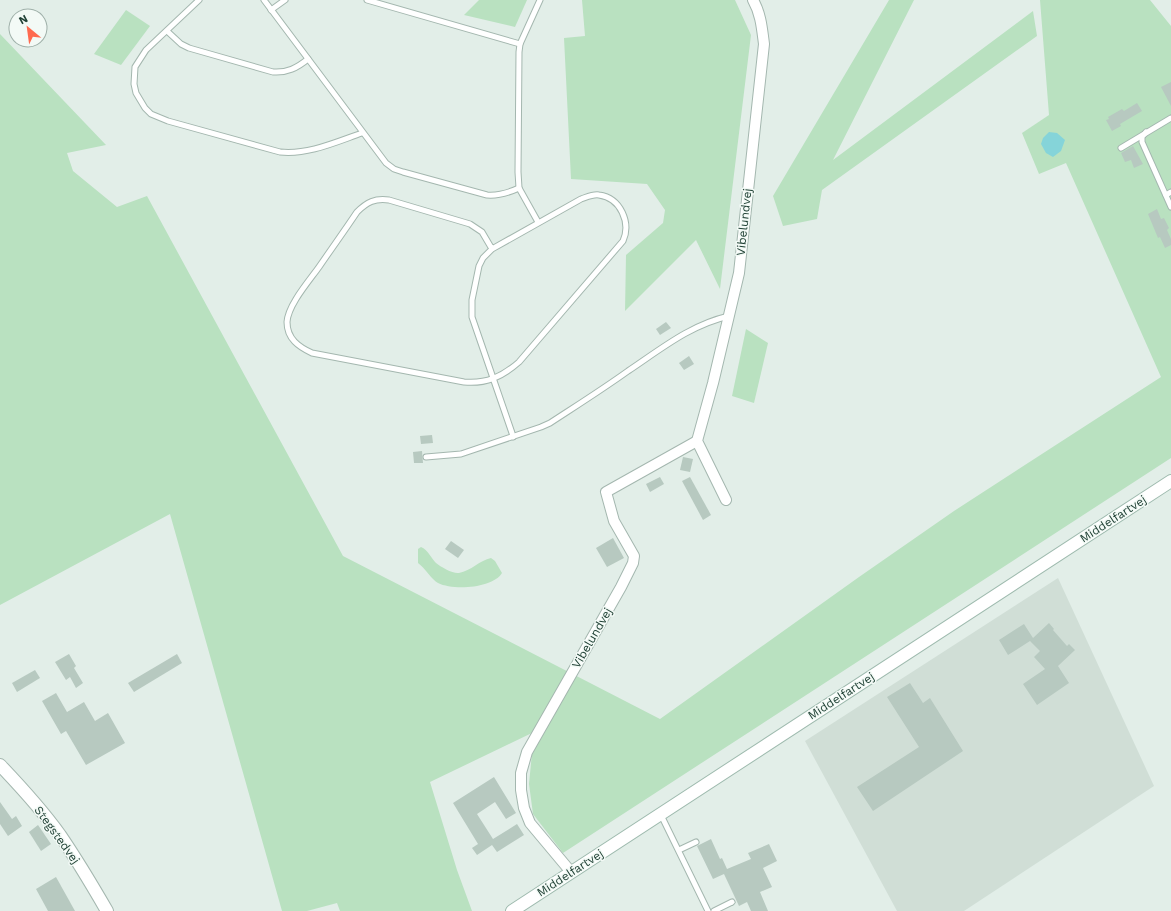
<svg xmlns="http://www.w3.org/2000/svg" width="1171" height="911" viewBox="0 0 1171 911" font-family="'Work Sans',sans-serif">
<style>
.built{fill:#d0ded6}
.green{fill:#b9e1c0}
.water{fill:#85d4d9}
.building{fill:#b7c9c0}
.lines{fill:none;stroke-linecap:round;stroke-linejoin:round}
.service-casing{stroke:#a4b7af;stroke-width:7}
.minor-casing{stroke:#a4b7af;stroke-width:12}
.tertiary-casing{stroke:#a4b7af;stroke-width:14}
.secondary-casing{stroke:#9fbbaf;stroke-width:14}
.service{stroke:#fff;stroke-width:5}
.minor{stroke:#fff;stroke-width:10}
.tertiary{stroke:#fff;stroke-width:12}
.secondary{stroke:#fff;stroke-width:12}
.labels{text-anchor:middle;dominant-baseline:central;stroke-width:3;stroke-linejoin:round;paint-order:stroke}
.street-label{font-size:12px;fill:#204135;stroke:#f3faf6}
</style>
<rect width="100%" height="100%" fill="#e2eee8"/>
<path class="built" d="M 1058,578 L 1154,786 L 964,911 L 897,911 L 805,741 Z"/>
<g class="green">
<path d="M 479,0 L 527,0 L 515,27 L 464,15 Z"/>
<path d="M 582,0 L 735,0 L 751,35 L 720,289 L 696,240 L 625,311 L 626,255 L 663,223 L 665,210 L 647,184 L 571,179 L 564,38 L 585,36 Z"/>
<path d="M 889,0 L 914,0 L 833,160 L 1033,11 L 1037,36 L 822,190 L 817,219 L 783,226 L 773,196 Z"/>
<path d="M 1040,0 L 1150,0 L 1171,26 L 1171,458 L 563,853 L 533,814 L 529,784 L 532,753 L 545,731 L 534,732 L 430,782 L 457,870 L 472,911 L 340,911 L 337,903 L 307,911 L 282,911 L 170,514 L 0,605 L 0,34 L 106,145 L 67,153 L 73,171 L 117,207 L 147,196 L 343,556 L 660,719 L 859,577 L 954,511 L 1161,377 L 1066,163 L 1039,174 L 1022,133 L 1049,115 Z"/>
<path d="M 126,10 L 150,26 L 121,65 L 94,54 Z"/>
<path d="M 746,329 L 768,343 L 754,403 L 732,396 Z"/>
<path d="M 421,547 C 428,550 431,558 436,563 C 441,567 453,574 459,573 C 471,571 480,560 491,558 L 495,561 L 502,573 C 493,588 454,591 438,583 C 432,580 425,568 418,563 L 418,549 Z"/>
</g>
<path class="water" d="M 1049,132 L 1057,133 L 1065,140 L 1061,151 L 1053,157 L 1046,153 L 1041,144 L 1043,138 Z"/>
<g class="building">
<path d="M 1171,82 L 1171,106 L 1161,87 Z"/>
<path d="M 1137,103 L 1142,111 L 1120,124 L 1121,126 L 1112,131 L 1106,120 L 1109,119 L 1108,117 L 1122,109 L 1124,111 Z"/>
<path d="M 1133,146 L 1143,164 L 1134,168 L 1131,160 L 1125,162 L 1121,153 Z"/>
<path d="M 1157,209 L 1161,219 L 1164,218 L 1169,228 L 1167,230 L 1171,239 L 1171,245 L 1165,248 L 1160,237 L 1158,238 L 1148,214 Z"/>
<path d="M 666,322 L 671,328 L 660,335 L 656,329 Z"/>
<path d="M 689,356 L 694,364 L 684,370 L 679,363 Z"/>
<path d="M 432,435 L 433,443 L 421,444 L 420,436 Z"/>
<path d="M 422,451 L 423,463 L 414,463 L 413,452 Z"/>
<path d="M 683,457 L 693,459 L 690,472 L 680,470 Z"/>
<path d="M 660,477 L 664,484 L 650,492 L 646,484 Z"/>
<path d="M 690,477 L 711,515 L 703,520 L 682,481 Z"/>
<path d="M 613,538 L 624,558 L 607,567 L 596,548 Z"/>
<path d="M 451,541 L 464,550 L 458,558 L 445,549 Z"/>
<path d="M 1049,623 L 1054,629 L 1053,630 L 1067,646 L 1069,644 L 1075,650 L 1058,666 L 1069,683 L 1037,705 L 1023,684 L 1045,669 L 1034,657 L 1040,651 L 1030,641 L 1008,655 L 999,640 L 1024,624 L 1033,638 Z"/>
<path d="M 69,654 L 76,666 L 74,668 L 83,683 L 76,688 L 70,677 L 66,680 L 55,662 Z"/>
<path d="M 177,654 L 182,663 L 134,692 L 128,683 Z"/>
<path d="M 35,670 L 40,678 L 17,692 L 12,683 Z"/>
<path d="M 910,683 L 923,703 L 930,698 L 963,751 L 873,811 L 857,787 L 919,747 L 887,697 Z"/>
<path d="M 56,693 L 67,712 L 84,702 L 95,721 L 108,713 L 125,743 L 86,765 L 66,731 L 61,734 L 42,701 Z"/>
<path d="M 494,777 L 516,813 L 506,819 L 495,802 L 477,814 L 493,839 L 517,824 L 524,835 L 497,852 L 492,845 L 477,855 L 472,848 L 478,844 L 453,803 Z"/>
<path d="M 0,802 L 12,819 L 16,816 L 22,826 L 8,836 L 0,824 Z"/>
<path d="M 38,825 L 51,844 L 41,851 L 29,832 Z"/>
<path d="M 711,839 L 720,859 L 722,858 L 727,869 L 751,859 L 748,853 L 769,844 L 777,861 L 763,868 L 772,887 L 760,892 L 768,911 L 751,911 L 747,902 L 739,906 L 724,874 L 713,879 L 697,846 Z"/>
<path d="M 56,877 L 75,911 L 48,911 L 36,889 Z"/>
</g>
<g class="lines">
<defs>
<g id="service">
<path d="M 199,0 L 146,50 L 135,67 L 134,84 L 136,93 L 145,108 L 151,114 L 168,121 L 280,152 C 308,155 336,142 362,133"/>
<path d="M 264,0 L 386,163 L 394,169 L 403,172 L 487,195 C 499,196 508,193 519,188"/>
<path d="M 367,0 L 520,44"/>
<path d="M 271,10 L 285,0"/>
<path d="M 167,31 L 181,44 L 189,48 L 273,72 C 287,73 297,68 308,59"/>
<path d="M 1146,132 L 1142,137 L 1142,142 L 1171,207"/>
<path d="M 1121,148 L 1171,118"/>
<path d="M 1166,195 L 1171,192"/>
<path d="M 538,222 L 519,188 L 518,172 L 519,52 L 520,44 L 540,0"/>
<path d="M 492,249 L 482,232 L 470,224 L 389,200 C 375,198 367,202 357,212 C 345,230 332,248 319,267 C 309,281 288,305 287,322 C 287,339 299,347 312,353 L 464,382 C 486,384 502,377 519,362 L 623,241 C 631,223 621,198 599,195 C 593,194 587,197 581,199 L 492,249 L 483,258 L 479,266 L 472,300 L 472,317 L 512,433 L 513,437"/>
<path d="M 426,457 L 461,454 L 541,427 L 550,423 C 576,406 603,389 628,371 C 661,349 690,325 729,316"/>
<path d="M 661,815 L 708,911"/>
<path d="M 679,850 L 696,842"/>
<path d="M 714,911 L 732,902"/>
</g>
<g id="minor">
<path d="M 726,500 L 697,441 L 713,383 L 739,273 L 764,44 C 762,29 761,14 753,0"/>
<path d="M 571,872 L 530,823 L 524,808 L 521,790 L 521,773 L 527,752 L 621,587 L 633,563 L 634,556 L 614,521 L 606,492 L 697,441"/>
</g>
<path id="tertiary" d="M 0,765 C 21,787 42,810 60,835 C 77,860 92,885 107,911"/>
<path id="secondary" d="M 512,911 L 1171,481"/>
</defs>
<use href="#service" class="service-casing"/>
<use href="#minor" class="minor-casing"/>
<use href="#tertiary" class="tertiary-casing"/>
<use href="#secondary" class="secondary-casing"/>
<use href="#service" class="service"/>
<use href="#minor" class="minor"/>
<use href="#tertiary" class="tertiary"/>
<use href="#secondary" class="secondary"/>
</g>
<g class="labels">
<g class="street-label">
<text transform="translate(744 222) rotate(-84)">Vibelundvej</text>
<text transform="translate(1113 519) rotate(-33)">Middelfartvej</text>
<text transform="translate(592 638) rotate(-60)">Vibelundvej</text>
<text transform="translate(841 696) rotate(-33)">Middelfartvej</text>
<text transform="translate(57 835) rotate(54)">Stegstedvej</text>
<text transform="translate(570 873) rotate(-33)">Middelfartvej</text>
</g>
</g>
<g transform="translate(28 28) rotate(331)"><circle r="19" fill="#f3faf6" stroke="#9fb0a9"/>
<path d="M0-3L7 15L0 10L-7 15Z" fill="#ff6a4f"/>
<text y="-6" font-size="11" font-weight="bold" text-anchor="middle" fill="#204135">N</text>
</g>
</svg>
